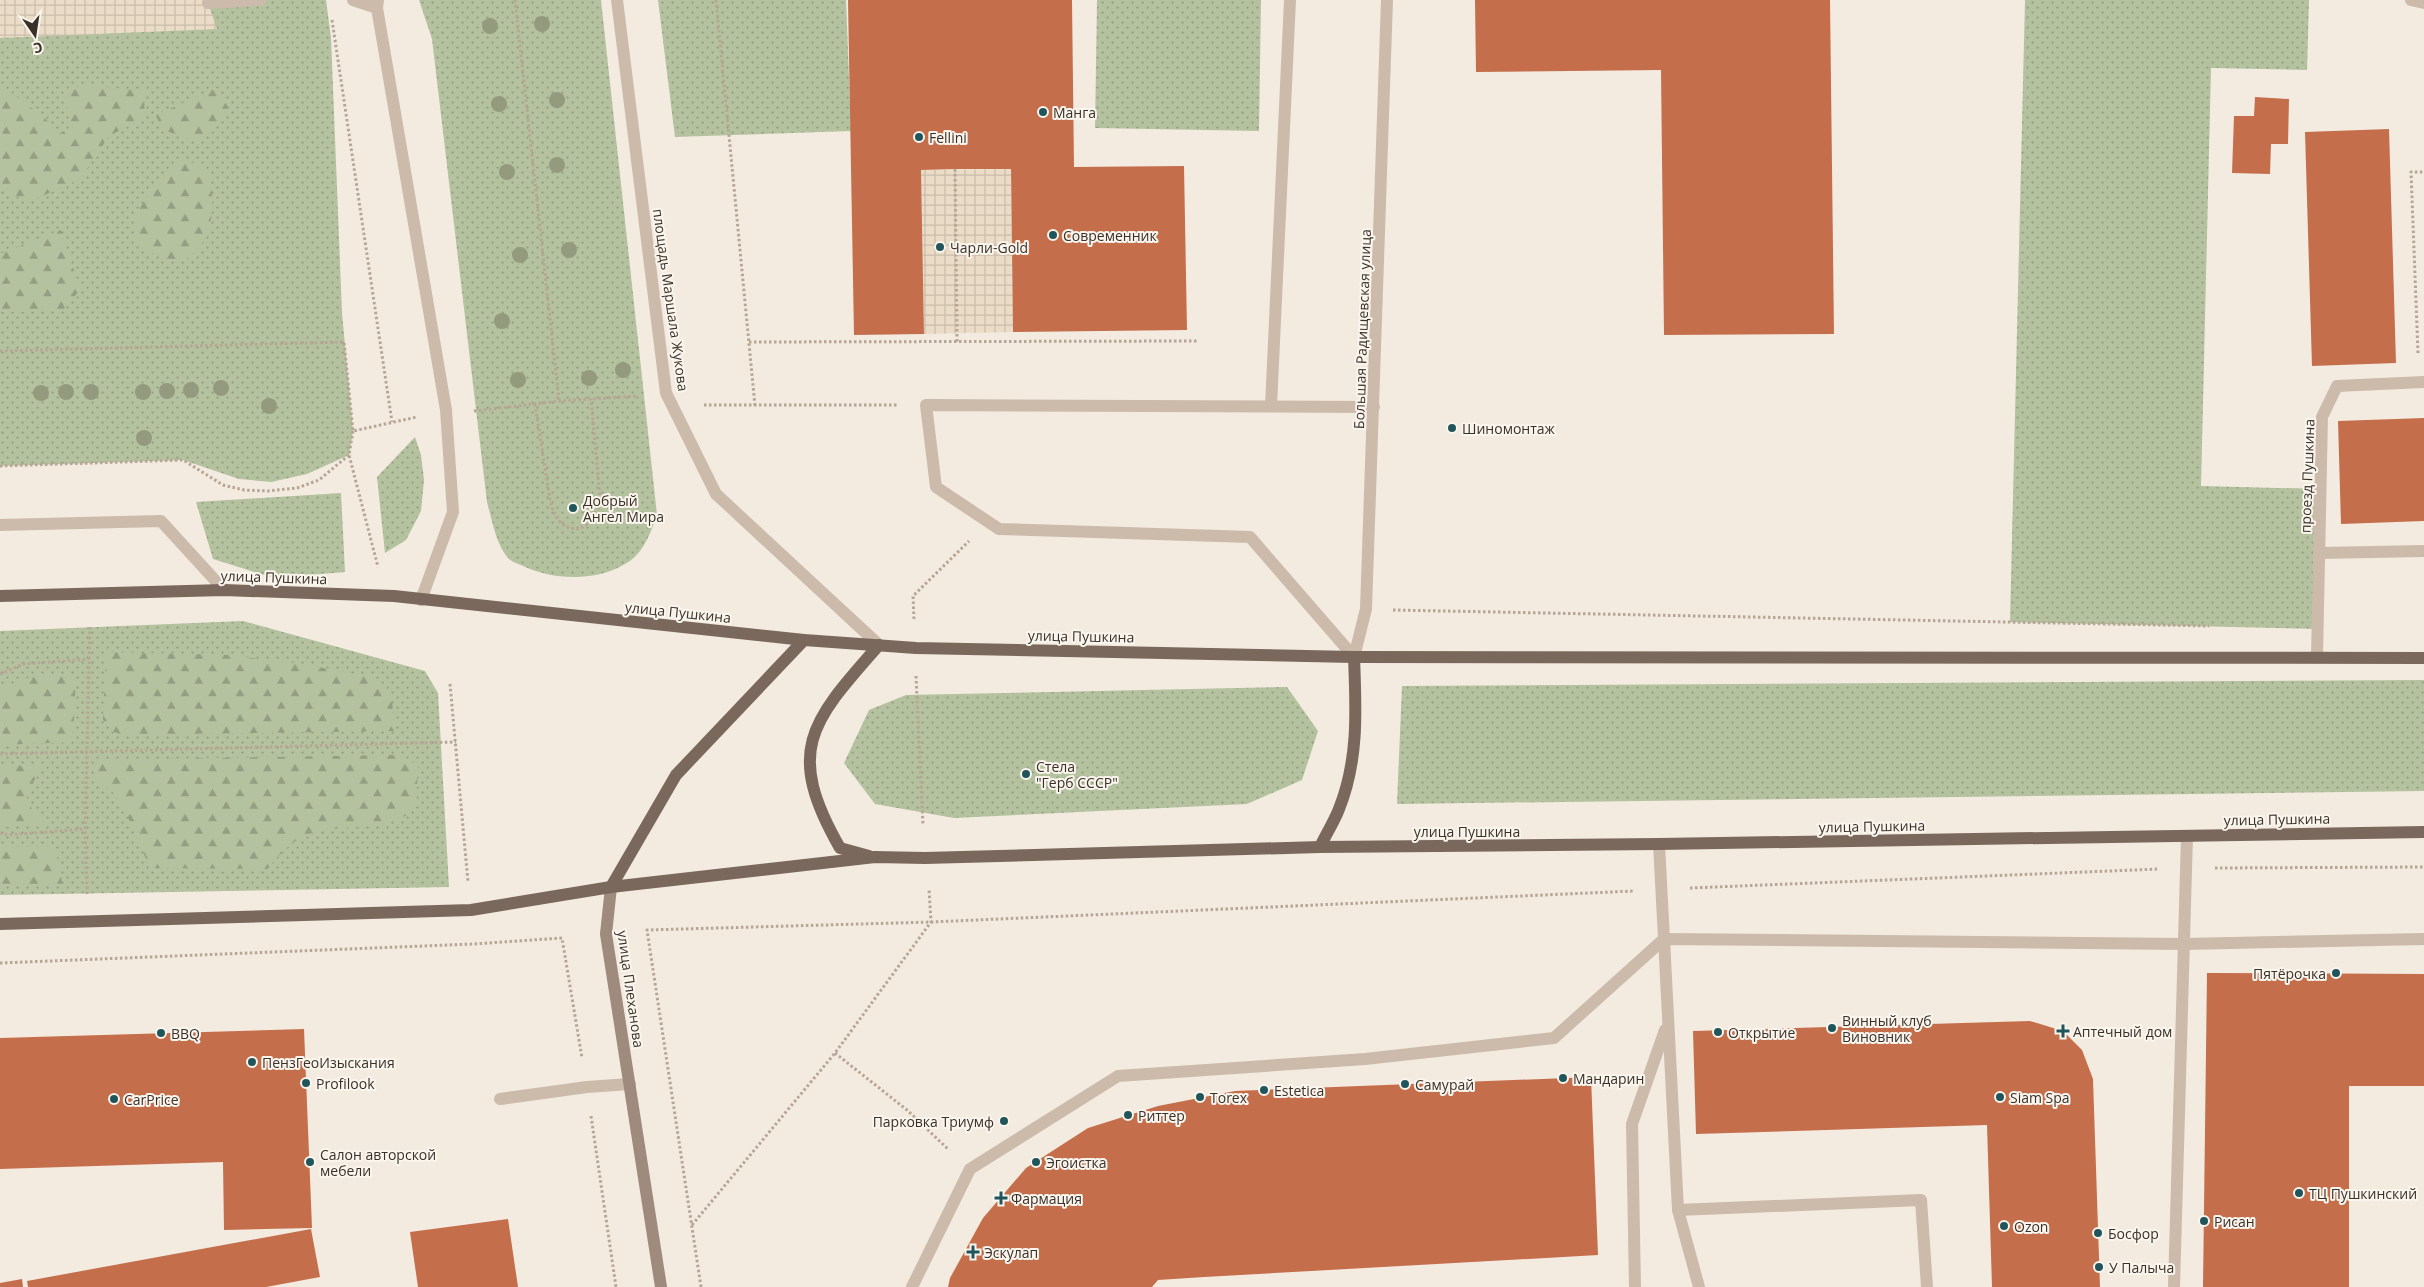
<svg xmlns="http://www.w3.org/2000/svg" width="2424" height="1287" viewBox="0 0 2424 1287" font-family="'Open Sans',sans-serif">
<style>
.grass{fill:url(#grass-dots)}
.forest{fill:url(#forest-firs)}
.plaza{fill:url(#plaza-grid)}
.building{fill:#c56e4c}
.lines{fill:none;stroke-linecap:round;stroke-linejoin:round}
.path{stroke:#b7a595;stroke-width:3;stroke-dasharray:2.5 2.5;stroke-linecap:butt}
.service{stroke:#ccbbab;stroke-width:12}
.minor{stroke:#ccbbab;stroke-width:12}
.secondary{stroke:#9f8b7d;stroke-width:12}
.primary{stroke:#7b685c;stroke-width:12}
.tree{fill:#949a7e}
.poi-dot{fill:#20555b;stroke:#faf5ed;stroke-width:2}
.labels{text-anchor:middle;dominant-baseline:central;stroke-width:4;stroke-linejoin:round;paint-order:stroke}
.poi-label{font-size:14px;fill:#39302a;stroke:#faf5ed;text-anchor:start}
.street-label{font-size:14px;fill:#39302a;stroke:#faf5ed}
</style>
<defs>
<pattern id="grass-dots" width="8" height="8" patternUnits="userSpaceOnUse" patternTransform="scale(1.25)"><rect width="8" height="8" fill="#b5c29f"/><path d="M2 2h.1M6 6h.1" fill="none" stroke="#949e82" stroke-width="1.8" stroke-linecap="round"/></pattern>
<pattern id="forest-firs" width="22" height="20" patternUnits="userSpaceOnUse" patternTransform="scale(1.25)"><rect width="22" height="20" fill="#b5c29f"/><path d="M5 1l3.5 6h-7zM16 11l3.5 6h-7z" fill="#949e82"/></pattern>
<pattern id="plaza-grid" width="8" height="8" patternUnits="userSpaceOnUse" patternTransform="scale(1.25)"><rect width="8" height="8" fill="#ebdcc7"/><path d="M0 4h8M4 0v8" fill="none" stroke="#cabdab"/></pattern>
</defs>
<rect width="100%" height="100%" fill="#f3ebe0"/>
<g class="grass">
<path d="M 0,0 L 326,0 L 331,38 L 342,313 L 353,431 L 349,455 L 307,474 L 271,482 L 239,479 L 183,460 L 0,466 Z"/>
<path d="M 419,0 L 601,0 L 657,515 C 651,531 645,550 630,561 C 599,582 555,581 523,566 C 519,564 512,562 509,559 C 496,545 492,520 487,502 L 432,39 Z"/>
<path d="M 658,0 L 846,0 L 851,131 L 675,137 Z"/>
<path d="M 1097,0 L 1261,0 L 1259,131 L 1095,128 Z"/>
<path d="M 2025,0 L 2309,0 L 2307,70 L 2211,68 L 2201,486 L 2322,489 L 2318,629 L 2010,622 Z"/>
<path d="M 415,437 L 421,455 L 424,480 L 421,511 L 406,540 L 385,553 L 377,477 Z"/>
<path d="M 341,493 L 345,572 L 274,578 L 213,559 L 196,502 Z"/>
<path d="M 243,621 L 425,671 L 438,693 L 449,887 L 0,895 L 0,631 Z"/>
<path d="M 2424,680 L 2424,791 L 1397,804 L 1402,686 Z"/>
<path d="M 1287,687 L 1318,731 L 1302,780 L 1247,804 L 954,818 L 875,804 L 844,763 L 869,710 L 906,695 Z"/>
</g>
<g class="forest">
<path d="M 0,84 L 46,119 L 57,135 L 72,127 L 63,91 L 84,85 L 145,91 L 144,118 L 109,136 L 80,179 L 29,202 L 0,189 Z"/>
<path d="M 217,88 L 229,109 L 213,131 L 198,142 L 161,129 L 156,115 Z"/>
<path d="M 183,160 C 191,162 201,164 207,172 C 215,184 213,223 207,236 C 201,247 192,254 183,262 L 161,257 L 139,247 C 137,243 134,237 134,232 C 131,206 165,177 183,160 Z"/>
<path d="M 61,230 L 80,290 L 62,311 L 0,312 L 0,254 Z"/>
<path d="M 106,652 L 227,655 L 302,664 L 372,677 L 383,684 L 391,696 L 396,731 L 123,735 L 114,732 L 103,720 Z"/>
<path d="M 76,674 L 73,742 L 0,745 L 0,688 L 31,677 Z"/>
<path d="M 395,755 L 408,759 L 418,766 C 417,776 418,801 414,808 C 399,832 331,823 304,836 C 289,843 278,857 267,869 L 150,868 L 123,806 L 111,790 L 94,781 L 97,760 Z"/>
<path d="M 0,765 L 43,766 L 29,789 L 27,799 L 34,813 L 47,824 L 6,827 L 0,825 Z"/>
<path d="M 0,843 L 14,847 L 55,847 L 60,864 L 62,884 L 0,884 Z"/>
</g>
<g class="plaza">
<path d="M 0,0 L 207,0 L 217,29 L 0,38 Z"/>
<path d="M 1011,169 L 1013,332 L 924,334 L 921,170 Z"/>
</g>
<g class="building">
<path d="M 848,0 L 1072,0 L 1074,167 L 1184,166 L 1187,330 L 1013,332 L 1011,169 L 955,169 L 921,170 L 924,334 L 854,335 Z"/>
<path d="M 1475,0 L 1830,0 L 1834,334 L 1664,335 L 1661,70 L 1476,72 Z"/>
<path d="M 2255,97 L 2289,99 L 2288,144 L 2271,144 L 2270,174 L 2232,173 L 2234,116 L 2254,116 Z"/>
<path d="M 2389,129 L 2396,363 L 2312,366 L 2305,132 Z"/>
<path d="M 2424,418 L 2424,521 L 2341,524 L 2338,421 Z"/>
<path d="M 2207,973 L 2424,974 L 2424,1086 L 2349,1086 L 2349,1287 L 2203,1287 Z"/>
<path d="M 2030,1021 L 2063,1031 L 2082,1050 L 2093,1079 L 2100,1287 L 1992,1287 L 1987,1125 L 1696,1134 L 1693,1031 Z"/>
<path d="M 304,1029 L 312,1228 L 224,1230 L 223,1162 L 0,1169 L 0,1038 Z"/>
<path d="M 1591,1077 L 1598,1255 L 1204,1277 L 1158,1280 L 1152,1287 L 948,1287 L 950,1278 L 983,1218 L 1026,1168 L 1088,1128 L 1158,1106 L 1235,1091 Z"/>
<path d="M 508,1219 L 518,1287 L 418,1287 L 410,1232 Z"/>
<path d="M 311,1229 L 320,1277 L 266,1287 L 28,1287 L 27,1281 Z"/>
<path d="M 22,1279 L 23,1287 L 0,1287 L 0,1283 Z"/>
</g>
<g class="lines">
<g class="path">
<path d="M 515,0 L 559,401"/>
<path d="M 716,0 L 755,406"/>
<path d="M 332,20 L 392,422"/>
<path d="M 955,169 L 957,342"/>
<path d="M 749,342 L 1198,341"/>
<path d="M 0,351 L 344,342 L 353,431 L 417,417"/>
<path d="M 2418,353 L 2411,172 L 2424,172"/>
<path d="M 535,404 L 550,500 L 553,511 L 558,520 L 566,527 L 577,529 L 585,526 L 598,509 L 600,497 L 591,399"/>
<path d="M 704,405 L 898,405"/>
<path d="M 474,411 L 559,401 L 637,396"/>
<path d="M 353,431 L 349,455 L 378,567"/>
<path d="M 0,466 L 183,460 L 223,485 L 244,490 L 268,491 L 297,488 L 319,480 L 349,455"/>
<path d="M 1393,610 L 2209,626"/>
<path d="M 914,619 L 913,596 L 969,541"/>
<path d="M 0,674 L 23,664 L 89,659"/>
<path d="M 916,676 L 923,825"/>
<path d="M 450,684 L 468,882"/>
<path d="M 0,754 L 456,742"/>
<path d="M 0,833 L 8,835 L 85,829"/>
<path d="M 2215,868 L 2424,867"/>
<path d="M 1690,888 L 2159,869"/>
<path d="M 87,894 L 85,829 L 90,627"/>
<path d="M 0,963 L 473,944 L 562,938 L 582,1058"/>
<path d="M 835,1053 L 907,1110 L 949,1150"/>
<path d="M 591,1116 L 616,1287"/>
<path d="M 692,1225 L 835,1053 L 931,922 L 929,889"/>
<path d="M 701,1287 L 647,930 L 931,922 L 1634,891"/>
</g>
<g class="service">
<path d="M 353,0 L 377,8"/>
<path d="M 2411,0 L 2424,3"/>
<path d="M 208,3 L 260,0"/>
<path d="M 1271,406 L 1290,0"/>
<path d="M 0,525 L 161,521 L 224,590"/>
<path d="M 2319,553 L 2424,551"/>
<path d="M 1354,657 L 1250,537 L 999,529 L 936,487 L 926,405 L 1374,407"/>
<path d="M 2317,657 L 2322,417 L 2337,386 L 2424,382"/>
<path d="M 500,1099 L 587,1087 L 630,1084"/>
<path d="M 1678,1210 L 1921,1200 L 1927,1287"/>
<path d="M 912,1287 L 970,1169 L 1118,1076 L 1365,1059 L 1554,1038 L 1664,939 L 1659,844"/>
<path d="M 1635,1287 L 1632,1124 L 1665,1030"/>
<path d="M 1699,1287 L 1678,1210 L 1664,939 L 2184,944 L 2424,939"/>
<path d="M 2174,1287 L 2187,836"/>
</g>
<g class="minor">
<path d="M 378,0 L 377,8 L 446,410 L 453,512 L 421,600"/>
<path d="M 617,0 L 666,393 L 716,494 L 879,645"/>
<path d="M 1354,657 L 1366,609 L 1387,0"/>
</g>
<path class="secondary" d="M 611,887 L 606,934 L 661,1287"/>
<g class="primary">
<path d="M 0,596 L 224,590 L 394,596 L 804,640 L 916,648 L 1354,657 L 2424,658"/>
<path d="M 1320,847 C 1326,834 1334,822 1339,809 C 1359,759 1356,709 1354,657"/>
<path d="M 869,856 L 840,848 C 784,750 811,722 879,645"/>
<path d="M 611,887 L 676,775 L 804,640"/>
<path d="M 0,924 L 471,910 L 611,887 L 875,857 L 925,858 L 1320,847 L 1659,844 L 2424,832"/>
</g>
</g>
<g class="tree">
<circle cx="542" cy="24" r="8"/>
<circle cx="490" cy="26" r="8"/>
<circle cx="557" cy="100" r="8"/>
<circle cx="499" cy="104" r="8"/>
<circle cx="557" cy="165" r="8"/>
<circle cx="507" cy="172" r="8"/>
<circle cx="569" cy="250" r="8"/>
<circle cx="520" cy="255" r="8"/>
<circle cx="502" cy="321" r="8"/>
<circle cx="623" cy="370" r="8"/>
<circle cx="589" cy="378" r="8"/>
<circle cx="518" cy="380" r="8"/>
<circle cx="221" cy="388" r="8"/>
<circle cx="191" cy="390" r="8"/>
<circle cx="167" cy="391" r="8"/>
<circle cx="66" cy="392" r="8"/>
<circle cx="91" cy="392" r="8"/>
<circle cx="143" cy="392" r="8"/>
<circle cx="41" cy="393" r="8"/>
<circle cx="269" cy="406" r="8"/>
<circle cx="144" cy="438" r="8"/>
</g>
<g class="poi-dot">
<circle cx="1043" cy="112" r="5"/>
<circle cx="919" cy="137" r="5"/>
<circle cx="1053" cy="235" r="5"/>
<circle cx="940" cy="247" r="5"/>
<circle cx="1452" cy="428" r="5"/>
<circle cx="573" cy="508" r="5"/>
<circle cx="1026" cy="774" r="5"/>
<circle cx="2336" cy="973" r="5"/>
<circle cx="1832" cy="1028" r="5"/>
<path d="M2060.5 1023.5h5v5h5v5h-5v5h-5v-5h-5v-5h5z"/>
<circle cx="1718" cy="1032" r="5"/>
<circle cx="161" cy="1033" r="5"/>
<circle cx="252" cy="1062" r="5"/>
<circle cx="1563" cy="1078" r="5"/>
<circle cx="306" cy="1083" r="5"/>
<circle cx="1405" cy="1084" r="5"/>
<circle cx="1264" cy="1090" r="5"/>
<circle cx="1200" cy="1097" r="5"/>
<circle cx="2000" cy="1097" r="5"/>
<circle cx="114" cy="1099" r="5"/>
<circle cx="1128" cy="1115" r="5"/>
<circle cx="1004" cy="1121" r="5"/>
<circle cx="310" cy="1162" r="5"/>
<circle cx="1036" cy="1162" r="5"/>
<circle cx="2299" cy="1193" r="5"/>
<path d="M998.5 1190.5h5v5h5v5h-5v5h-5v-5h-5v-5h5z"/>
<circle cx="2204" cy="1221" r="5"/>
<circle cx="2004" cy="1226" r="5"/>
<circle cx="2098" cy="1233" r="5"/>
<path d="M970.5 1244.5h5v5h5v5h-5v5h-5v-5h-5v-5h5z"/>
<circle cx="2099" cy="1267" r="5"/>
</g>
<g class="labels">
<g class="poi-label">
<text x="1053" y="112">Манга</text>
<text x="929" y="137">Fellini</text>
<text x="1063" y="235">Современник</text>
<text x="950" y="247">Чарли-Gold</text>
<text x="1462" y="428">Шиномонтаж</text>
<text x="583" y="500">Добрый<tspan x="583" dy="16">Ангел Мира</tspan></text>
<text x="1036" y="766">Стела<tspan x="1036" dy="16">"Герб СССР"</tspan></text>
<text x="2326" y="973" text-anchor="end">Пятёрочка</text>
<text x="1842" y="1020">Винный клуб<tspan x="1842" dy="16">Виновник</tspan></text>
<text x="2073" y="1031">Аптечный дом</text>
<text x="1728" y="1032">Открытие</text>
<text x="171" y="1033">BBQ</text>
<text x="262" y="1062">ПензГеоИзыскания</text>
<text x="1573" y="1078">Мандарин</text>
<text x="316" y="1083">Profilook</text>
<text x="1415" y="1084">Самурай</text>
<text x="1274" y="1090">Estetica</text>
<text x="1210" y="1097">Torex</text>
<text x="2010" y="1097">Siam Spa</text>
<text x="124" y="1099">CarPrice</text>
<text x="1138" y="1115">Риттер</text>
<text x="994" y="1121" text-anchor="end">Парковка Триумф</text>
<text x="320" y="1154">Салон авторской<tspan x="320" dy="16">мебели</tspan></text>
<text x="1046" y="1162">Эгоистка</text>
<text x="2309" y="1193">ТЦ Пушкинский</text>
<text x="1011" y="1198">Фармация</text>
<text x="2214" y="1221">Рисан</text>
<text x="2014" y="1226">Ozon</text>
<text x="2108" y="1233">Босфор</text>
<text x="984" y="1252">Эскулап</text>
<text x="2109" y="1267">У Палыча</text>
</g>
<g class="street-label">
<text transform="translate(671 300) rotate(82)">площадь Маршала Жукова</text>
<text transform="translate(1362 329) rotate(-88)">Большая Радищевская улица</text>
<text transform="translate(2307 476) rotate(-88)">проезд Пушкина</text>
<text transform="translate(274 577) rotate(2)">улица Пушкина</text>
<text transform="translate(678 612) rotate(6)">улица Пушкина</text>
<text transform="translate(1081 636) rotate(1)">улица Пушкина</text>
<text transform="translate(2277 819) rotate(-1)">улица Пушкина</text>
<text transform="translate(1872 826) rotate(-1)">улица Пушкина</text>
<text x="1467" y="831">улица Пушкина</text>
<text transform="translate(631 989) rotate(82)">улица Плеханова</text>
</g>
</g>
<g transform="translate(35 35) rotate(167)" stroke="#faf5ed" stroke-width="4" paint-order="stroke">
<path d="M0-4L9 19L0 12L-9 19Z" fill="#39302a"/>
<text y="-8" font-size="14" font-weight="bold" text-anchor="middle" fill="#39302a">С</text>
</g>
</svg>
